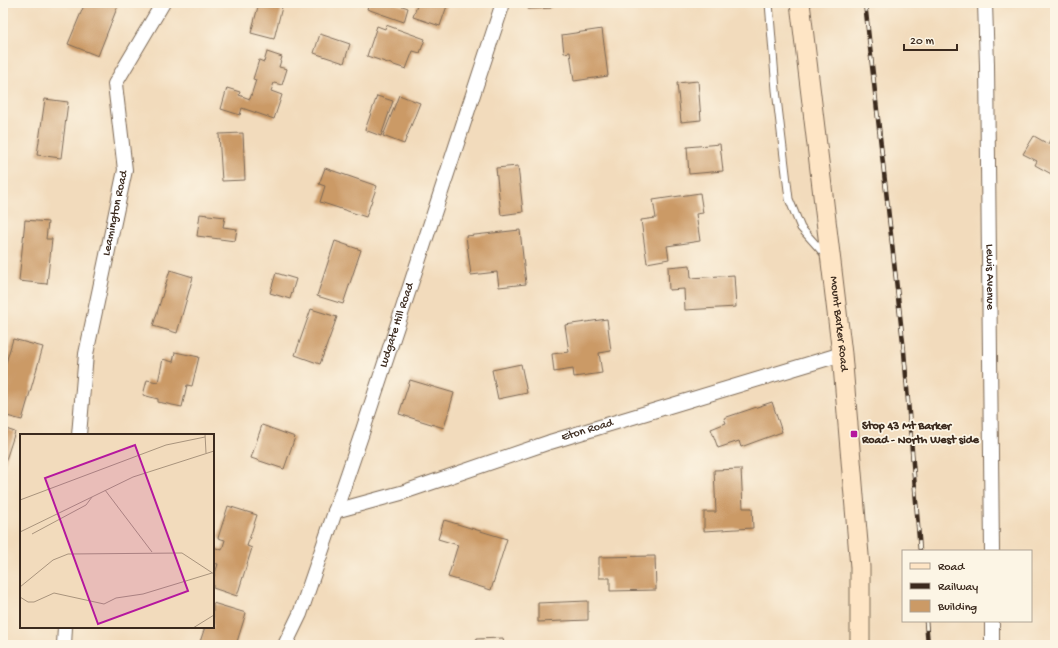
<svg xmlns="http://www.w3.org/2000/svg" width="1058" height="648" viewBox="0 0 1058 648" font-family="'Gochi Hand',sans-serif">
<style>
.building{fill:#cb9a66}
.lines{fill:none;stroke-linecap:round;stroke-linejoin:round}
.lane-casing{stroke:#7b6855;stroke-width:9}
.street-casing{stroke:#7b6855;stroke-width:16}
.secondary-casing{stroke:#7b6855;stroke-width:21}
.lane{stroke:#fff;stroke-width:7}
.street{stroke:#fff;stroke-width:14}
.secondary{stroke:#fee5c5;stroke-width:19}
.rail-casing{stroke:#3b2a1e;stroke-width:4.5}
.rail{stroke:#fcf5e5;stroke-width:3;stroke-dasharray:9;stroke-linecap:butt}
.poi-dot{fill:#b5179e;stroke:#fcf5e5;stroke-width:1.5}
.labels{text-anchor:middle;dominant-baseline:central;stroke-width:3.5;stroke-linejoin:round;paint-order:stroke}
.street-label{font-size:12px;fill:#3b2a1e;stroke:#fcf5e5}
.poi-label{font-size:12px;font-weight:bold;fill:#3b2a1e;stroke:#fcf5e5;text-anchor:start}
.inset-road{fill:none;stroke:#a9947d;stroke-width:1}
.view{fill:#b5179e;fill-opacity:0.15;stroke:#b5179e;stroke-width:2}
.inset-edge{fill:none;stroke:#3b2a1e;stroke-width:2}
</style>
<rect width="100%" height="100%" fill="#fcf5e5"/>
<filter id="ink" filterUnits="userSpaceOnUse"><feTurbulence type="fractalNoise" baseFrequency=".025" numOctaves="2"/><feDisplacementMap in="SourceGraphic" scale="8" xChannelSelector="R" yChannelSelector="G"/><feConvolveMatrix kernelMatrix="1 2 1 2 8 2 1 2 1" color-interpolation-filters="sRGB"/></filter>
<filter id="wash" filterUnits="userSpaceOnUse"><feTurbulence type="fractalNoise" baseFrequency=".012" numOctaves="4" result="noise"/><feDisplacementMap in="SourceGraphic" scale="16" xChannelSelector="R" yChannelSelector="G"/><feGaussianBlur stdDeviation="0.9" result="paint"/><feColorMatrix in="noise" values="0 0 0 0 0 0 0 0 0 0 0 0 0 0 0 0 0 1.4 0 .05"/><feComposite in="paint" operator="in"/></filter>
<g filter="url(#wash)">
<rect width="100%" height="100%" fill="#f2dbbc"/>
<g id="blocks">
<g class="building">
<path d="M 85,3 L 119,3 L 98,56 L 68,44 Z"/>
<path d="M 259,3 L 283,3 L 274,39 L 251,33 Z"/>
<path d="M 369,3 L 394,3 L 408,8 L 404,22 L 367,9 Z"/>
<path d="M 418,3 L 448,3 L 440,26 L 413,17 Z"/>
<path d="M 528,3 L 550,3 L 551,8 L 528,9 Z"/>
<path d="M 386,25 L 425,39 L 420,53 L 413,51 L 406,69 L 367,56 L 377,26 L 385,29 Z"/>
<path d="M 602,29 L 608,76 L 574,81 L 570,52 L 564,53 L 562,35 Z"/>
<path d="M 320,34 L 350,44 L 344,63 L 314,53 Z"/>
<path d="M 267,52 L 282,57 L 279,67 L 287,69 L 282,85 L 274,83 L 271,91 L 282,95 L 274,119 L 242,108 L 240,115 L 221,109 L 227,88 L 240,92 L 239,95 L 250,99 L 256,80 L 253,79 L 259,60 L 264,62 Z"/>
<path d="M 698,81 L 701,120 L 681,122 L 677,83 Z"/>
<path d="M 399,95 L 420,103 L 404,144 L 383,136 Z"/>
<path d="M 377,96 L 393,101 L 381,136 L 365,130 Z"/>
<path d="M 45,99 L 68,102 L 61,158 L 37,155 Z"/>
<path d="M 243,133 L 245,180 L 222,181 L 219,134 Z"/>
<path d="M 1034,136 L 1048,144 L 1050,140 L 1055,143 L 1055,176 L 1035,165 L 1037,161 L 1023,154 Z"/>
<path d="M 720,144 L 723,171 L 689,174 L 687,147 Z"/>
<path d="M 518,166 L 523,212 L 501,215 L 496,168 Z"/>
<path d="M 325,168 L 377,186 L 366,217 L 320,202 L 325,186 L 319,184 Z"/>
<path d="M 700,193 L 703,213 L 696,214 L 700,241 L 667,246 L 669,259 L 647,263 L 641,220 L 656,218 L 653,200 Z"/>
<path d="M 200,214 L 225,217 L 223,227 L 237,229 L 235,241 L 197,236 Z"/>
<path d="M 25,220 L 48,222 L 46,239 L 52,239 L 47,284 L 19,281 Z"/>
<path d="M 520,230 L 526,284 L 499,287 L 497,272 L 471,275 L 466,236 Z"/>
<path d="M 335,241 L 361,250 L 343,304 L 317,296 Z"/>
<path d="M 690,265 L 691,278 L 734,275 L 736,307 L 685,310 L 684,289 L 669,290 L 668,267 Z"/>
<path d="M 170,270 L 193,277 L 177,333 L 153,326 Z"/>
<path d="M 276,273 L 296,279 L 290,299 L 270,293 Z"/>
<path d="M 311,309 L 337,317 L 320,364 L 295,355 Z"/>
<path d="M 607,319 L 611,351 L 599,353 L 602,373 L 574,377 L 573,369 L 554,372 L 552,354 L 569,352 L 565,325 Z"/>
<path d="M 13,339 L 43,347 L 22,420 L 3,415 L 3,373 Z"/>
<path d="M 175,352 L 199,357 L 192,386 L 187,385 L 182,407 L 158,402 L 158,399 L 143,395 L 147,380 L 158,382 L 163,359 L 173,362 Z"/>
<path d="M 521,364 L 527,393 L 498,399 L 492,370 Z"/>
<path d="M 410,380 L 454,393 L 444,428 L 399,414 Z"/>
<path d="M 772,402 L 782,432 L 741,447 L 739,441 L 718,448 L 711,429 L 726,423 L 724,418 Z"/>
<path d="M 262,425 L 295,437 L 284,469 L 251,458 Z"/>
<path d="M 3,428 L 15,432 L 3,469 Z"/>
<path d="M 741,469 L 743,508 L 752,508 L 753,528 L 704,531 L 704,512 L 716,512 L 714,470 Z"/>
<path d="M 228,506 L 257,515 L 247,546 L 252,548 L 237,596 L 213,588 L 213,579 L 218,564 L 213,563 L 213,547 L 222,550 L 225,540 L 218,538 Z"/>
<path d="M 444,520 L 507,539 L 491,590 L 448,577 L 458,545 L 438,539 Z"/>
<path d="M 655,556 L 656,590 L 610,591 L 610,578 L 599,578 L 599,557 Z"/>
<path d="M 588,601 L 588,620 L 538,622 L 538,603 Z"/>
<path d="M 213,603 L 246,613 L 236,645 L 199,645 L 205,627 L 213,627 Z"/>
<path d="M 503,638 L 504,645 L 476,645 L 476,639 Z"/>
</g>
</g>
</g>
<g filter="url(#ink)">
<use href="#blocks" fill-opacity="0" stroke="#7b6855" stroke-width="1"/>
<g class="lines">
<defs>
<path id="lane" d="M 769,3 L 776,90 L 789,199 L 801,228 L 826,256"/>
<g id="street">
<path id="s1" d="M 985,3 L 987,65 L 992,551"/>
<path id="s2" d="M 79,435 L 86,354 L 125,170 L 115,84 L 163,3"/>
<path id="s3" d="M 335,511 L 401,493 L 550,442 L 842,354"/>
<path d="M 64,645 L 65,627"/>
<path id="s4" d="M 285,645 L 300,614 L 361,436 L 503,3"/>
<path d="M 992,645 L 992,621"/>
</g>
<g id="secondary">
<path id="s5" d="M 800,3 L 842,354 L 860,567 L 860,645"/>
</g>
</defs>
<use href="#lane" class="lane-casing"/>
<use href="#street" class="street-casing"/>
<use href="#secondary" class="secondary-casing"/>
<use href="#lane" class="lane"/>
<use href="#street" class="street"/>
<use href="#secondary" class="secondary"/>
<defs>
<g id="rail">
<path d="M 865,3 L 904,351 L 920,551"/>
<path d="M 926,621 L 928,645"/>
</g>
</defs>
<use href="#rail" class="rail-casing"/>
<use href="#rail" class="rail"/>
</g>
</g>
<rect class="poi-dot" x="850" y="430" width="8" height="8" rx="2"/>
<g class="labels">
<g class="street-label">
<text stroke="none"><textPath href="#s2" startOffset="225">Leamington Road</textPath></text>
<text stroke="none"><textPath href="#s1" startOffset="274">Lewis Avenue</textPath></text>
<text stroke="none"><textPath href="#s5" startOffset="323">Mount Barker Road</textPath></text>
<text stroke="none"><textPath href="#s4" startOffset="339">Ludgate Hill Road</textPath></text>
<text stroke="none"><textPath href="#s3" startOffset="265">Eton Road</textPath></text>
</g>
<g class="poi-label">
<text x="862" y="427">Stop 43 Mt Barker<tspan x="862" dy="14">Road - North West side</tspan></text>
</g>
</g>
<g transform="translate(20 434)">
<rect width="194" height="194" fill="#f2dbbc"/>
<path class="inset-road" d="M 185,0 L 186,19M 85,56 L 132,118M 0,66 L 146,11 L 185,3M 0,98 L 113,43 L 194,17M 12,100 L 66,71 L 72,63M 0,153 L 33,126 L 48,120 L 162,119 L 194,140M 0,163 L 8,168 L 14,168 L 34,159 L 84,170 L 96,164 L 123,160 L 192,139M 173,194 L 194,181"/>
<path class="view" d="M 115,11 L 168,157 L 78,190 L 25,44 Z"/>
<rect width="194" height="194" class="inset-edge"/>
</g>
<rect width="1058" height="648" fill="none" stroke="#fcf5e5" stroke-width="16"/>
<rect x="902" y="550" width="130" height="72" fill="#fcf5e5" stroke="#afa495"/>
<rect x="910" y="563" width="20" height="6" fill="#fee5c5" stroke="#afa495"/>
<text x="938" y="570" font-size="12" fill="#3b2a1e">Road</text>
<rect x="910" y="583" width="20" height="6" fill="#3b2a1e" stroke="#afa495"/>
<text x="938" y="590" font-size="12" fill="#3b2a1e">Railway</text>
<rect x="910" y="600" width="20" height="12" fill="#cb9a66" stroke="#afa495"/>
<text x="938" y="610" font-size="12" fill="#3b2a1e">Building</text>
<path d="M904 44v6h53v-6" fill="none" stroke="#3b2a1e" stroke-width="2"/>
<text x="910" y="44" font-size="12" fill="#3b2a1e" stroke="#fcf5e5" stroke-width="3" paint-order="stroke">20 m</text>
</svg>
